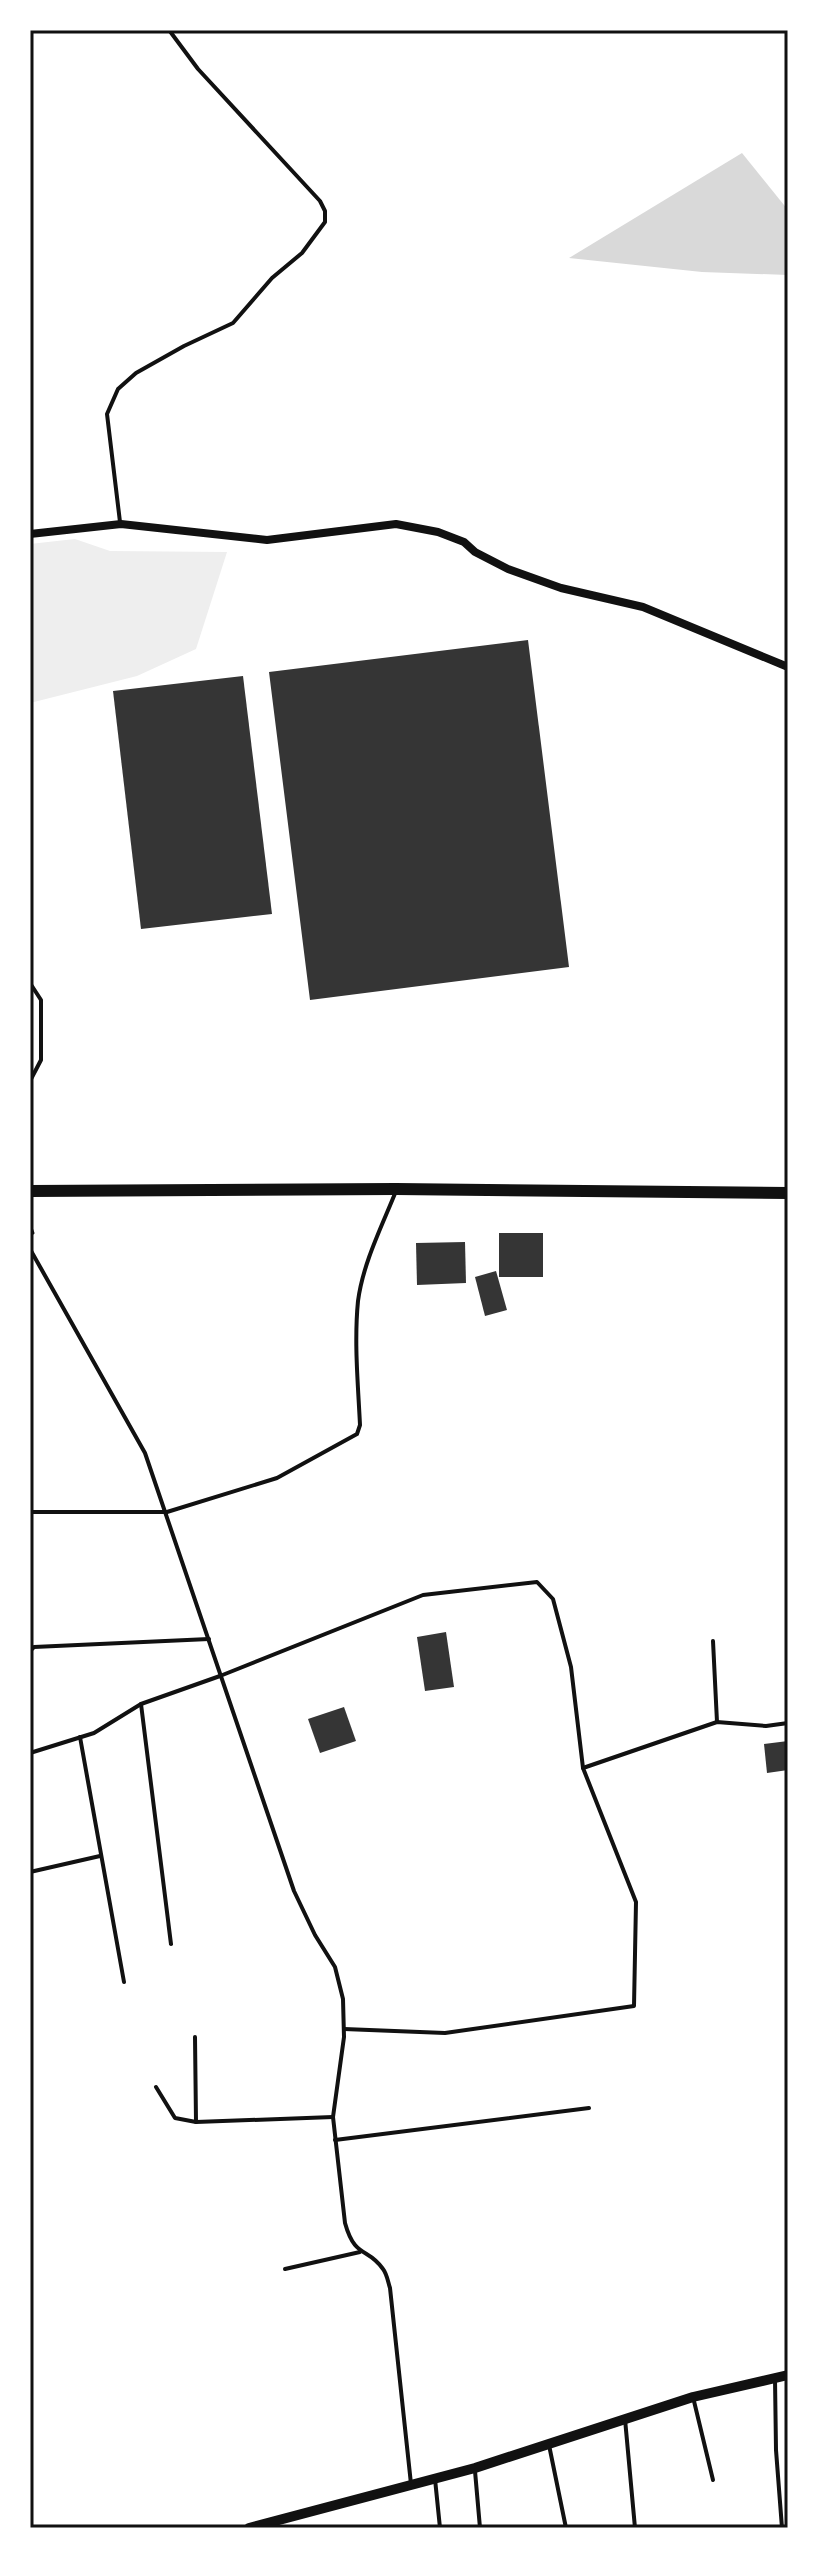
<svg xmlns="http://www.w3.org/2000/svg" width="818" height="2558" viewBox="0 0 818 2558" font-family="Cabin,sans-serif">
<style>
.green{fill:#eee}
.water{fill:#d9d9d9}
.building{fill:#353535}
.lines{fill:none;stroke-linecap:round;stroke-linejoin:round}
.path{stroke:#111;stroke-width:3}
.service{stroke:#111;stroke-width:4}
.minor{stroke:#111;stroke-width:8}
.tertiary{stroke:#111;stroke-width:10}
.secondary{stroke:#111;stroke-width:12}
.neatline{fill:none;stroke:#111;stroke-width:3}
</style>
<rect width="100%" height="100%" fill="#fff"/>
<path class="green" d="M 75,539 L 110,551 L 227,552 L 196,649 L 137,676 L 30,703 L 30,544 Z"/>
<path class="water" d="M 742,153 L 788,210 L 788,275 L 702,272 L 569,258 Z"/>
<g class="building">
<path d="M 528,640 L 569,967 L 310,1000 L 269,672 Z"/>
<path d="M 243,676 L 272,914 L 141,929 L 113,691 Z"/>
<rect x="499" y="1233" width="44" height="44"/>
<path d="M 465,1242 L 466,1283 L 417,1285 L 416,1243 Z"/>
<path d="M 496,1271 L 507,1310 L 485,1316 L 475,1277 Z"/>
<path d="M 446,1632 L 454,1687 L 425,1691 L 417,1637 Z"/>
<path d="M 344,1707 L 356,1741 L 320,1753 L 308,1719 Z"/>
<path d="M 788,1741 L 788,1770 L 767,1773 L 764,1744 Z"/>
</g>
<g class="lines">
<path class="path" d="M 30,1225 L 33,1233"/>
<g class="service">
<path d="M 120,522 L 107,414 L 118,389 L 136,373 L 184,346 L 233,323 L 272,278 L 302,253 L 325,222 L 325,211 L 320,201 L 198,69 L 169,30"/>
<path d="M 30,983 L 41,1000 L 41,1060 L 30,1081"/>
<path d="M 30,1249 L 145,1453 L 294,1891 L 315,1935 L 335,1967 L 343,1999 L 344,2037 L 333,2117 L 345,2223 C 355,2259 368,2247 383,2269 C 387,2274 388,2282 390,2288 L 411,2484"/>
<path d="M 30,1512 L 167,1512 L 277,1478 L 357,1434 L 360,1425 C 358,1384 354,1342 358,1301 C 363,1263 382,1226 396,1191"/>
<path d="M 713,1641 L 717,1722"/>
<path d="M 30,1651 L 34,1647 L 209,1639"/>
<path d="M 141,1704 L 171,1944"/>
<path d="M 80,1737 L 124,1982"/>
<path d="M 30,1753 L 94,1733 L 141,1704 L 220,1676 L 423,1595 L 537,1582 L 553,1599 L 571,1667 L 583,1768"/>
<path d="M 30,1872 L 100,1856"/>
<path d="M 344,2029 L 445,2033 L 634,2006 L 636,1902 L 583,1768 L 717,1722 L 766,1726 L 788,1723"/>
<path d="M 195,2037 L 196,2122"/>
<path d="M 156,2087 L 175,2118 L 196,2122 L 333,2117"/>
<path d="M 335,2140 L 589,2108"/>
<path d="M 285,2269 L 360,2252"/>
<path d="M 775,2379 L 776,2450 L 782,2528"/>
<path d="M 693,2397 L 713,2480"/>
<path d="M 625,2419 L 635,2528"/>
<path d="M 549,2445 L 566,2528"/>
<path d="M 475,2471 L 480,2528"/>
<path d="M 435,2479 L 440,2528"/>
</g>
<path class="minor" d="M 30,534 L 121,524 L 267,540 L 396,524 L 438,532 L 464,542 L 475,552 L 508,569 L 561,588 L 643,607 L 788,667"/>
<path class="tertiary" d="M 249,2528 L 475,2468 L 693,2397 L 788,2375"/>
<path class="secondary" d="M 30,1191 L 396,1189 L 788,1193"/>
</g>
<rect width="818" height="2558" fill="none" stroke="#ffffff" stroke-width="64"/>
<rect x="32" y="32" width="754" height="2494" class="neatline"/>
</svg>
